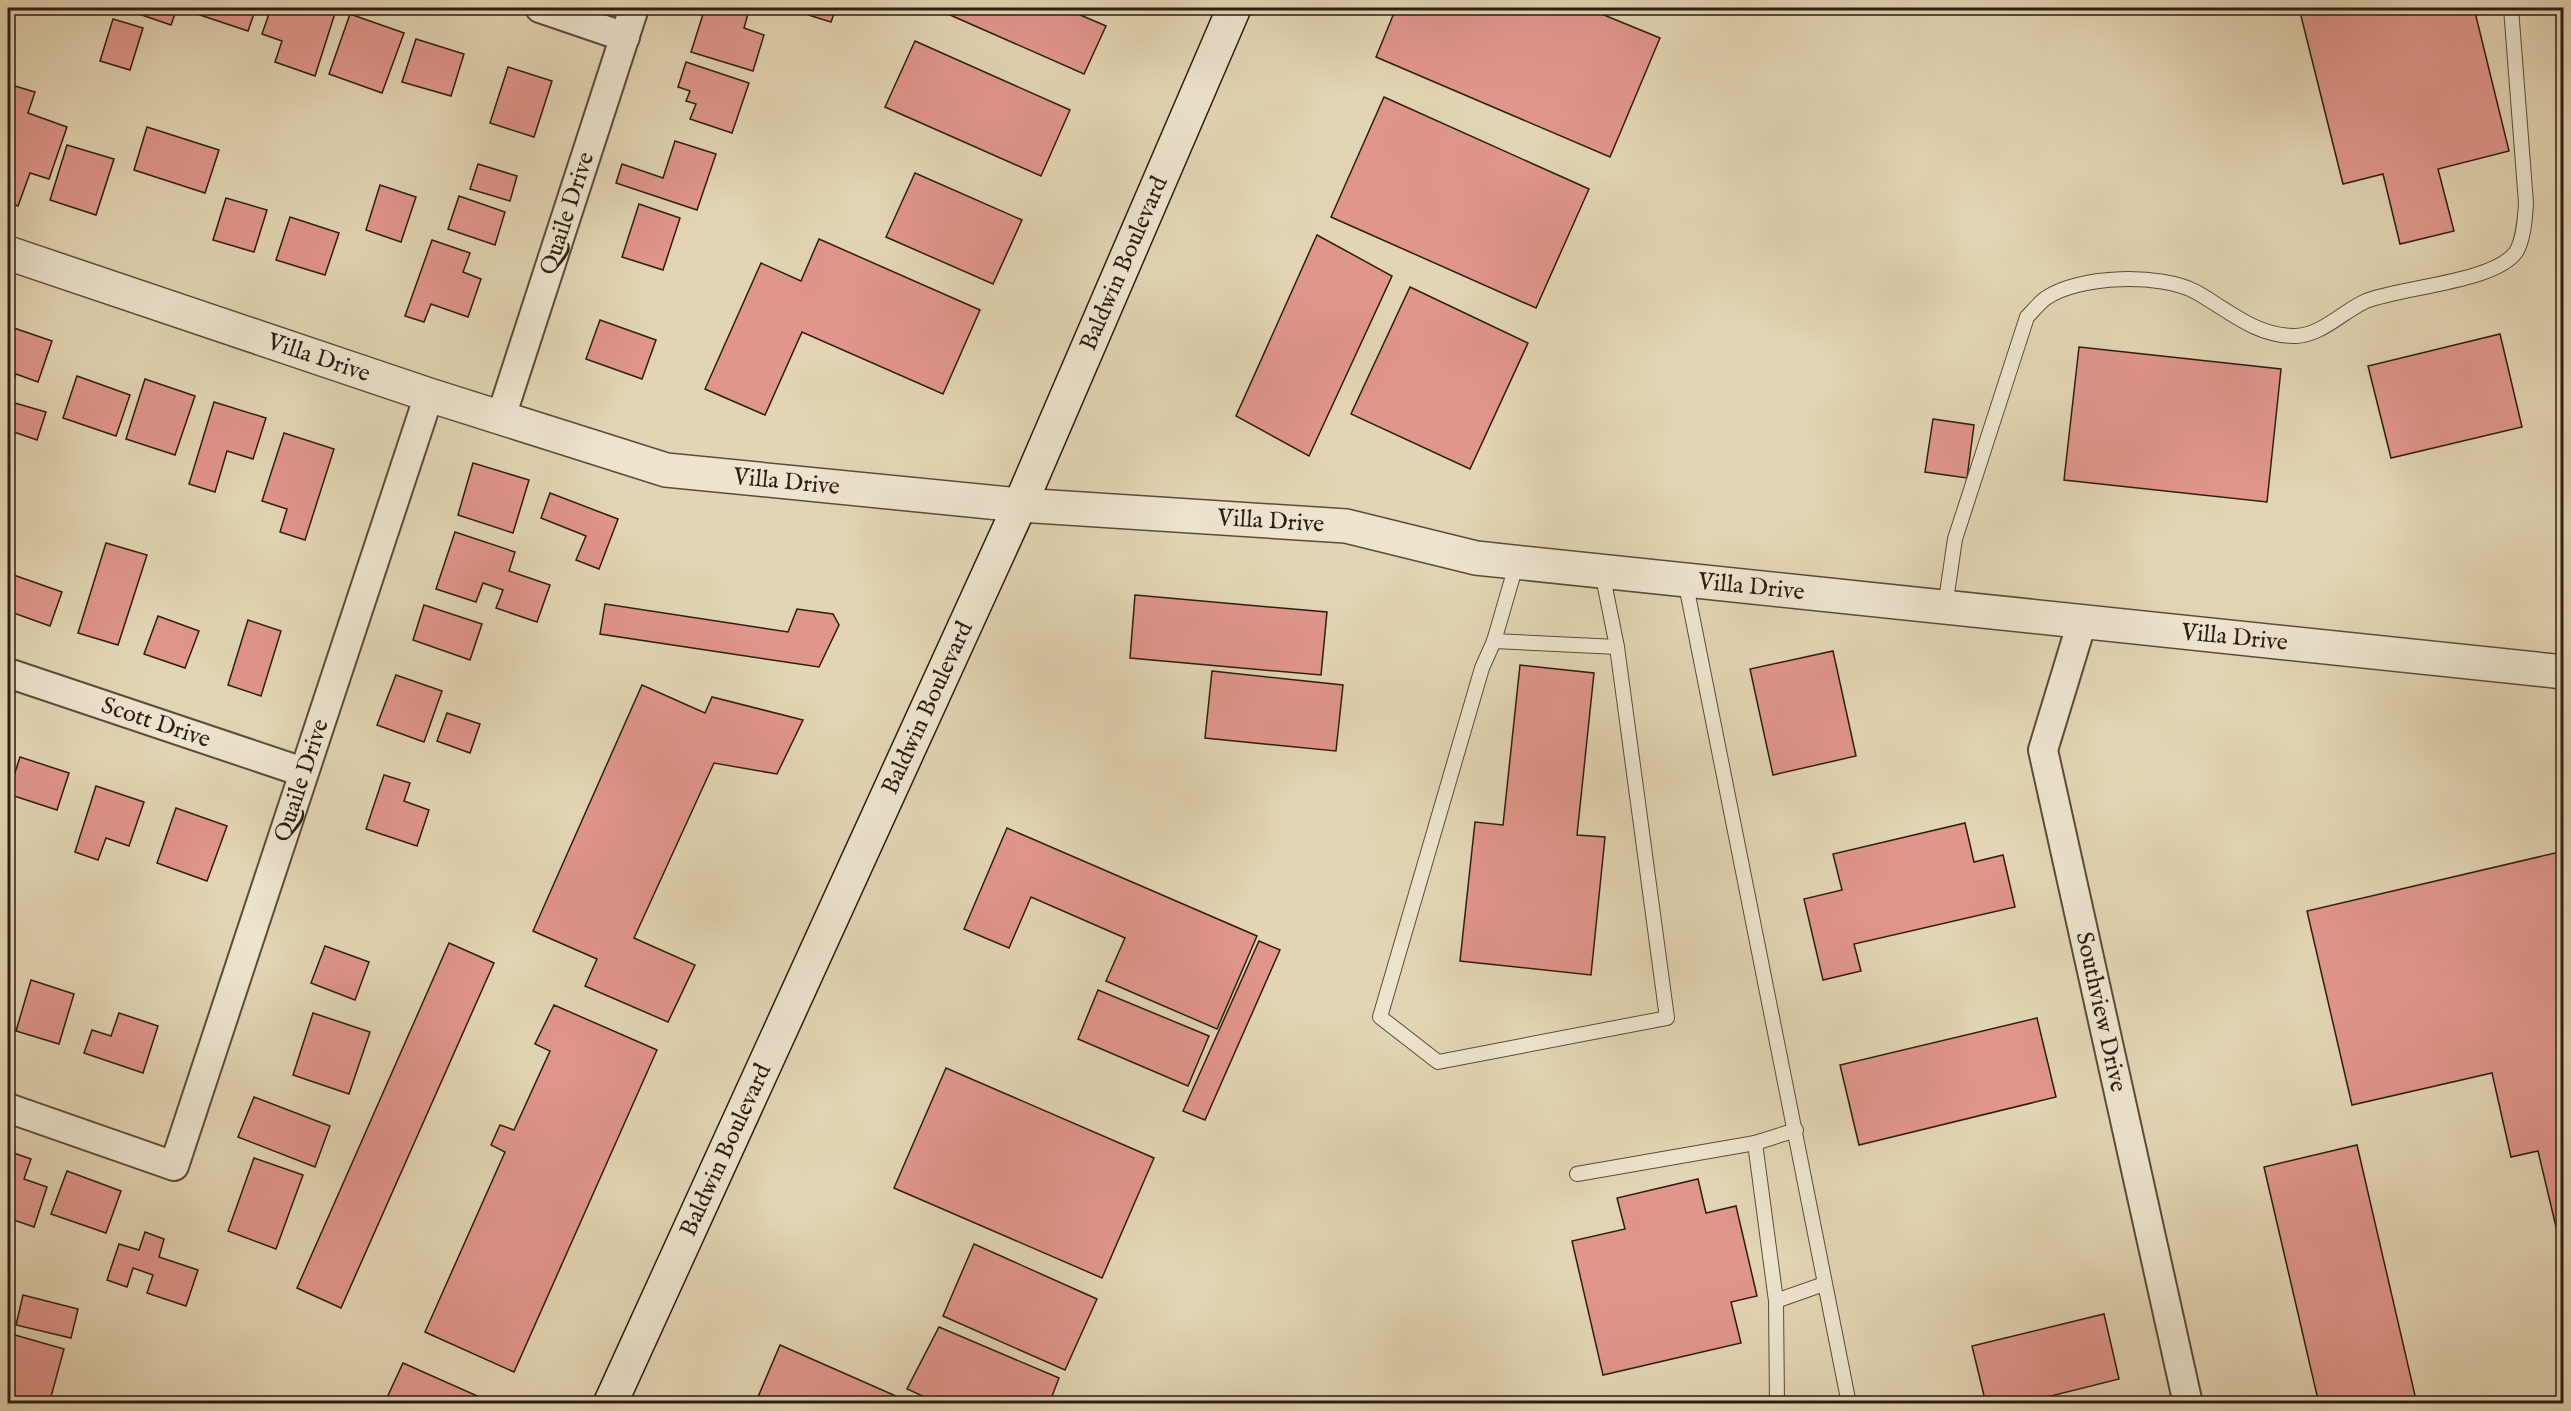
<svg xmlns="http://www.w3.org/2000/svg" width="2571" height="1411" viewBox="0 0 2571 1411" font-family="'IM FELL English',serif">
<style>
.building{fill:#e1968b;stroke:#2c1e10;stroke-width:1.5}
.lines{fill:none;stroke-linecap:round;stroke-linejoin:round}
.service-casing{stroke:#5a4c39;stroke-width:16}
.minor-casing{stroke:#5a4c39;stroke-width:32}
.tertiary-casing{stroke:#5a4c39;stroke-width:36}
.secondary-casing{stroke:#2c1e10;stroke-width:36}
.service{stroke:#ede4ce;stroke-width:14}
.minor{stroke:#ede4ce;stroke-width:28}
.tertiary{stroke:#ede4ce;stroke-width:33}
.secondary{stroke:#ede4ce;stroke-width:33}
.labels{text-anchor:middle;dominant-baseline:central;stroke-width:4.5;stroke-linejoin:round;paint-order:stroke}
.street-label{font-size:24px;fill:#2c1e10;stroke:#ede4ce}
</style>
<rect width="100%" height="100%" fill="#e3d5b3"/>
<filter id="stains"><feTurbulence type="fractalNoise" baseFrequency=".00333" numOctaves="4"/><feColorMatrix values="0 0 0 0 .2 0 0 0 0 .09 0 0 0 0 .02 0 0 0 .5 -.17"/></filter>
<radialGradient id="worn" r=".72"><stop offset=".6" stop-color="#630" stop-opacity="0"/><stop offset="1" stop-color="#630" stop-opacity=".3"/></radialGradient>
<g class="building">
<path d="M 138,8 L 177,8 L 171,25 L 136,13 Z"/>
<path d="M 193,8 L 256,8 L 248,31 L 191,12 Z"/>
<path d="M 271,8 L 328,8 L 336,10 L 315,76 L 275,62 L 282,41 L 262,34 Z"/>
<path d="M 705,8 L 749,10 L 744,28 L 764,35 L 753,71 L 691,52 Z"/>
<path d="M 786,8 L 836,8 L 831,22 Z"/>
<path d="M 942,8 L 1064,8 L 1106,26 L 1084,74 L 941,11 Z"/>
<path d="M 1396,8 L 1587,8 L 1660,38 L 1610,157 L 1376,57 Z"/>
<path d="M 2299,8 L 2474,8 L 2509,151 L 2438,169 L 2454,231 L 2400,244 L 2383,174 L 2343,184 Z"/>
<path d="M 350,14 L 404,33 L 382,93 L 329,74 Z"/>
<path d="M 113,19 L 143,28 L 130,70 L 100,61 Z"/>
<path d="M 416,39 L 464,54 L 451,96 L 402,82 Z"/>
<path d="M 915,41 L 1070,110 L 1041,176 L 885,107 Z"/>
<path d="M 686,62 L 749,83 L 732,133 L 690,119 L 696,104 L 686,101 L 690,91 L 678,87 Z"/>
<path d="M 508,67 L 552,81 L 534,137 L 490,123 Z"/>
<path d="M 15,86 L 35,92 L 28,113 L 67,127 L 49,179 L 30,173 L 18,206 L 8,202 L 8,107 Z"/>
<path d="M 1384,97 L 1589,189 L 1536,308 L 1331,217 Z"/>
<path d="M 147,127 L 219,150 L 205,193 L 134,170 Z"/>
<path d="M 675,141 L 716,154 L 697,210 L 616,183 L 622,164 L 663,178 Z"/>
<path d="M 67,145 L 114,159 L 96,215 L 50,200 Z"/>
<path d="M 478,164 L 517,176 L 510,201 L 470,189 Z"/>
<path d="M 915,173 L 1022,220 L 993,284 L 886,237 Z"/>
<path d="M 380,185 L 416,197 L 401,242 L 366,230 Z"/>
<path d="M 459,196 L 505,212 L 495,245 L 448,229 Z"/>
<path d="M 226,198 L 267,210 L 254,252 L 213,240 Z"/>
<path d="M 639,204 L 680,218 L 663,270 L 622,257 Z"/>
<path d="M 290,217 L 339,233 L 325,275 L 276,260 Z"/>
<path d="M 1317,235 L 1392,276 L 1309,456 L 1236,416 Z"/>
<path d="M 819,239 L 980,310 L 943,394 L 802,332 L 765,415 L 705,389 L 761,263 L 801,281 Z"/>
<path d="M 432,240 L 470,253 L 463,272 L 481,279 L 468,317 L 431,304 L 424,322 L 405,316 Z"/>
<path d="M 1410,287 L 1528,343 L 1470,469 L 1351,414 Z"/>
<path d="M 600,320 L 656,340 L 642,379 L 586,359 Z"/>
<path d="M 8,326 L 52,341 L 38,382 L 16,374 L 8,395 Z"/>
<path d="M 2500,334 L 2522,427 L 2391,458 L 2368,366 Z"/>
<path d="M 2079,347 L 2281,369 L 2267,502 L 2064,480 Z"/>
<path d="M 77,376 L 130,395 L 116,436 L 63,418 Z"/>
<path d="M 145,379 L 195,396 L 175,455 L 126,439 Z"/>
<path d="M 8,401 L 46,412 L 37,440 L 8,430 Z"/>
<path d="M 214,402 L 266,418 L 253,459 L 227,451 L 215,492 L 189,484 Z"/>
<path d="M 1933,419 L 1974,425 L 1967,478 L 1925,472 Z"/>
<path d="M 284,433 L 334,449 L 305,540 L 280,532 L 287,509 L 262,501 Z"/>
<path d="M 473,463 L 529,480 L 513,533 L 458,515 Z"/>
<path d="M 550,493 L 618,519 L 599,569 L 576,560 L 586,536 L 541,518 Z"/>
<path d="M 455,532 L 515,552 L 509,571 L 550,585 L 537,622 L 496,608 L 503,590 L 483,583 L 476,602 L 436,589 Z"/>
<path d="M 106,543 L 147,555 L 118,645 L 78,633 Z"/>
<path d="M 8,573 L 62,592 L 50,626 L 8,611 Z"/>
<path d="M 1135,595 L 1327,612 L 1321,675 L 1130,658 Z"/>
<path d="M 605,604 L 788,632 L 797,609 L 833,614 L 839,625 L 819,667 L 600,634 Z"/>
<path d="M 424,605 L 482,624 L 470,660 L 413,640 Z"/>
<path d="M 158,616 L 199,631 L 185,668 L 144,654 Z"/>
<path d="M 248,620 L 281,631 L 261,696 L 228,685 Z"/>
<path d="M 1833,651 L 1856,756 L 1773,775 L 1750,669 Z"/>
<path d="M 1520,665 L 1594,673 L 1577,835 L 1605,837 L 1591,975 L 1460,961 L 1475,822 L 1503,825 Z"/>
<path d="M 1212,671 L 1343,685 L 1336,751 L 1205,738 Z"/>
<path d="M 396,675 L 442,691 L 424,742 L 377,725 Z"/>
<path d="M 642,685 L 705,713 L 712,697 L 803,720 L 777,774 L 714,763 L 634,938 L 695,965 L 668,1022 L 585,986 L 597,959 L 533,931 Z"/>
<path d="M 447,713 L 480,724 L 470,753 L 437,741 Z"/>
<path d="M 20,757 L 69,773 L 57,810 L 8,794 Z"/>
<path d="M 384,775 L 410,783 L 404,801 L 429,810 L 417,846 L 366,829 Z"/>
<path d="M 96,786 L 144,802 L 129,846 L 106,838 L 98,860 L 75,852 Z"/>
<path d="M 176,808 L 227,826 L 207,881 L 157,863 Z"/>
<path d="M 1965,823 L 1974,862 L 2003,855 L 2015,907 L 1854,944 L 1861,971 L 1823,980 L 1804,899 L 1842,890 L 1833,854 Z"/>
<path d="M 1007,828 L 1257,936 L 1217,1029 L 1106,981 L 1125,938 L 1031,897 L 1009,948 L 964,929 Z"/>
<path d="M 2564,851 L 2564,1229 L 2557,1231 L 2538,1151 L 2511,1157 L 2492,1073 L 2352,1105 L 2307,911 Z"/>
<path d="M 1259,941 L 1280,950 L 1205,1120 L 1183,1111 Z"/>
<path d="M 449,943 L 494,963 L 341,1308 L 297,1288 Z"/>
<path d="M 325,946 L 369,962 L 355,1000 L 311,983 Z"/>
<path d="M 31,980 L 74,994 L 59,1044 L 16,1031 Z"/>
<path d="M 1098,990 L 1209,1036 L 1188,1086 L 1078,1039 Z"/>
<path d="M 554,1005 L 657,1050 L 514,1372 L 425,1332 L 505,1152 L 491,1145 L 500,1125 L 514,1130 L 550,1051 L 535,1044 Z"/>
<path d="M 119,1013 L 158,1026 L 143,1073 L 84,1053 L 92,1030 L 111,1036 Z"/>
<path d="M 313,1013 L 370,1032 L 349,1094 L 293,1075 Z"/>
<path d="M 2037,1018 L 2056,1097 L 1859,1145 L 1840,1065 Z"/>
<path d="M 946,1068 L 1154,1158 L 1102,1278 L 894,1188 Z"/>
<path d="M 254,1097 L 330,1126 L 315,1167 L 238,1137 Z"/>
<path d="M 2357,1145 L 2417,1404 L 2319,1404 L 2264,1167 Z"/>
<path d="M 8,1151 L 31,1159 L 24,1179 L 47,1187 L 34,1227 L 8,1218 Z"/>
<path d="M 254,1158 L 303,1175 L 276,1249 L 228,1231 Z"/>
<path d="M 67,1171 L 121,1191 L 106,1233 L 51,1214 Z"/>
<path d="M 1698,1179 L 1706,1213 L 1736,1206 L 1757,1296 L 1731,1302 L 1741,1343 L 1603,1375 L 1572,1241 L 1625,1229 L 1617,1198 Z"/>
<path d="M 145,1232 L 164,1239 L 159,1257 L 198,1270 L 186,1306 L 147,1293 L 153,1275 L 133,1268 L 127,1287 L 107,1280 L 119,1244 L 139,1250 Z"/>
<path d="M 974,1244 L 1097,1299 L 1065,1370 L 943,1316 Z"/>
<path d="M 23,1295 L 78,1309 L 71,1338 L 16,1325 Z"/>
<path d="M 2104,1314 L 2119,1379 L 2019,1404 L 1986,1404 L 1972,1346 Z"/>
<path d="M 939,1327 L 1059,1378 L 1049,1404 L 940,1404 L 907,1389 Z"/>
<path d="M 8,1333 L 64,1349 L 49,1404 L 8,1404 Z"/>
<path d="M 780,1345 L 914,1404 L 755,1404 Z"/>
<path d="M 403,1363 L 491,1402 L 490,1404 L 385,1402 Z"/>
</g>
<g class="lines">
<defs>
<g id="service">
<path d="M 1517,562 L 1494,641 L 1482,668 L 1380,1017 L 1438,1062 L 1667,1018 L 1617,647 L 1602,572"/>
<path d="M 1685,580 L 1849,1404"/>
<path d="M 1945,607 L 1955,539 L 2027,317 C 2033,311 2039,303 2046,298 C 2079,275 2161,273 2196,292 C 2228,310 2254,335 2293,336 C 2320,337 2343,311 2366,301 C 2401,287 2495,282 2516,252 C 2524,239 2525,217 2526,203 L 2511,8"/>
<path d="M 1494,641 L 1617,647"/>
<path d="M 1755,1143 L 1796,1130"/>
<path d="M 1577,1174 L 1755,1143 L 1776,1301 L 1777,1404"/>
<path d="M 1776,1301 L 1824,1284"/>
</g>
<g id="minor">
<path d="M 540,8 L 625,37"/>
<path id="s1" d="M 501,417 L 634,8"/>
<path id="s2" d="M 2082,622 L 2043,750 L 2188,1404"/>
<path id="s3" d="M 8,673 L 303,772"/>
<path id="s4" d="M 8,1108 L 174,1166 L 429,395"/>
</g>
<g id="tertiary">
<path id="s5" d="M 8,253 L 429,395 L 666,470 L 1020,505 L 1346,526 L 1476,558 L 2564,672"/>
</g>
<g id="secondary">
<path id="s6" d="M 610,1404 L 1020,505 L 1234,8"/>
</g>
</defs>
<use href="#service" class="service-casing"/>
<use href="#minor" class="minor-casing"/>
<use href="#tertiary" class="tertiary-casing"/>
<use href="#secondary" class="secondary-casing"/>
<use href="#service" class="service"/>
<use href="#minor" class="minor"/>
<use href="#tertiary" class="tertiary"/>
<use href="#secondary" class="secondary"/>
</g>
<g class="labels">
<g class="street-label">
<text stroke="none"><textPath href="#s1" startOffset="214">Quaile Drive</textPath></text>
<text stroke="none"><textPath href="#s6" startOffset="1251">Baldwin Boulevard</textPath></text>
<text stroke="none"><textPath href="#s5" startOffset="328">Villa Drive</textPath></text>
<text stroke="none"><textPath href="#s5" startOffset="814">Villa Drive</textPath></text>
<text stroke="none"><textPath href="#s5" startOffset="1300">Villa Drive</textPath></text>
<text stroke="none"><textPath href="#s5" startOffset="1786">Villa Drive</textPath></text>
<text stroke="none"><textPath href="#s5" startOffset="2272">Villa Drive</textPath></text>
<text stroke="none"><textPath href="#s6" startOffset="765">Baldwin Boulevard</textPath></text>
<text stroke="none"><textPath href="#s3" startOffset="156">Scott Drive</textPath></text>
<text stroke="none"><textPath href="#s4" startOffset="582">Quaile Drive</textPath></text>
<text stroke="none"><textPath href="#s2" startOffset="402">Southview Drive</textPath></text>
<text stroke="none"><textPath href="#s6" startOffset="279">Baldwin Boulevard</textPath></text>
</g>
</g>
<rect width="2571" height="1411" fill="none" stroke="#e3d5b3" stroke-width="30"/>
<rect x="9" y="9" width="2553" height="1393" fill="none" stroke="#2c1e10" stroke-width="3"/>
<rect x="15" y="15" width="2541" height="1381" fill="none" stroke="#2c1e10" stroke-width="1.5"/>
<rect width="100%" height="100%" filter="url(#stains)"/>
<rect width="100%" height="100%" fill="url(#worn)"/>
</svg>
